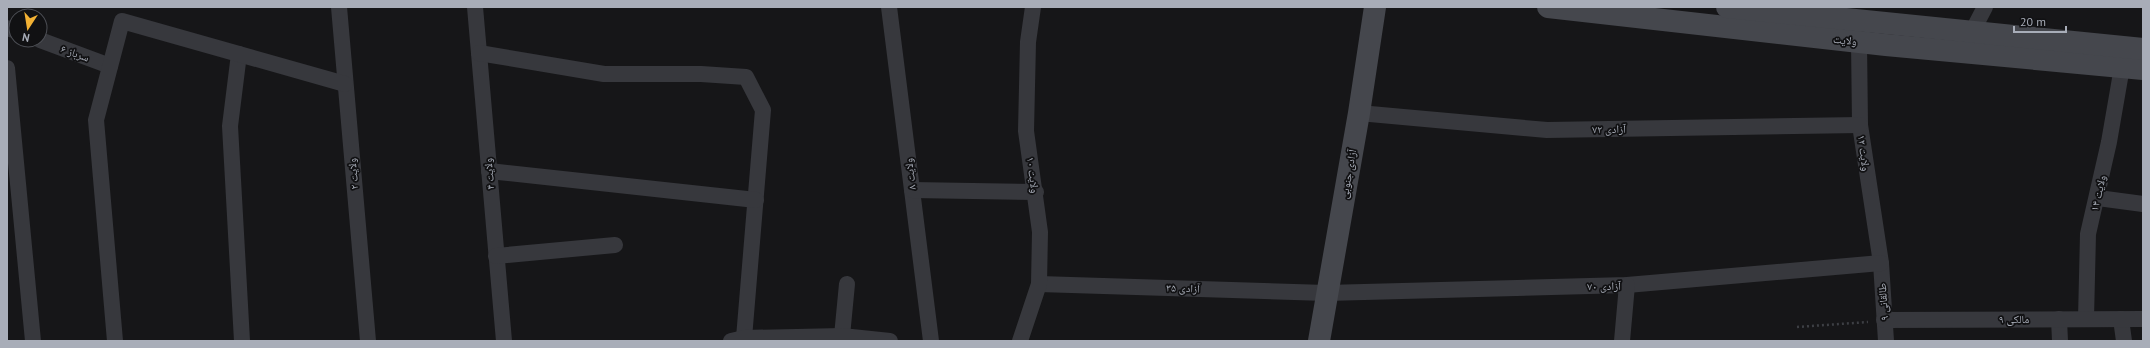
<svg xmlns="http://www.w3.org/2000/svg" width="2150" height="348" viewBox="0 0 2150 348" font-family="'PT Sans','Noto Naskh Arabic',sans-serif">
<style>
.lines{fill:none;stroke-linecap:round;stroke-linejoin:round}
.path{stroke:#3d3f44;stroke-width:2.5;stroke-dasharray:2 3;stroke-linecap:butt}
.street{stroke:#37383d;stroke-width:16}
.secondary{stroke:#45474d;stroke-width:22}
.labels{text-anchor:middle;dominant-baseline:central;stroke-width:3.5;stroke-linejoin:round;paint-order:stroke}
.street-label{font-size:11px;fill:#a8adb8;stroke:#111113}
</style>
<rect width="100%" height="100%" fill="#161618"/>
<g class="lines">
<path class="path" d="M 1797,327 L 1868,322"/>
<g class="street">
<path d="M 339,7 L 368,341"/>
<path d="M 475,7 L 504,341"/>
<path d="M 889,7 L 931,341"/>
<path d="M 7,28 L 16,31"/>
<path d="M 1972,32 L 1985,7"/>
<path d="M 40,40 L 110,66"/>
<path d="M 1859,42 L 1860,125 L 1881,263 L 1886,341"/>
<path d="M 479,53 L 604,74 L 701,74 L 746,77 L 763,110 L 744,338"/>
<path d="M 239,54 L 230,126 L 242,341"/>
<path d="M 7,68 L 33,341"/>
<path d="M 1359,113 L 1547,130 L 1860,125"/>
<path d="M 489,171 L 756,200"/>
<path d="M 912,190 L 1036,192"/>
<path d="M 2098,198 L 2143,204"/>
<path d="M 496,256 L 615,245"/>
<path d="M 1039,284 L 1326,293 L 1627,285 L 1881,263"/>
<path d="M 2059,319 L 2060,341"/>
<path d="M 2086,319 L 2088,234 L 2109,142 L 2122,67"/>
<path d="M 2121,319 L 2124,341"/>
<path d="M 1884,320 L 2143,319"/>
<path d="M 842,336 L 847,284"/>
<path d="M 115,341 L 96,120 L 122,21 L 345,84"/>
<path d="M 731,341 L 744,338 L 842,336 L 890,341"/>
<path d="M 1020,341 L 1039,284 L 1040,232 L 1026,131 L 1028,42 L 1033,7"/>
<path d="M 1622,341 L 1627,285"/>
</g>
<g class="secondary">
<path d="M 1548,7 L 1886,45 L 2143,69"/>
<path d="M 1727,7 L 2143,49"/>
<path d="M 1319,341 L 1359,113 L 1375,7"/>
</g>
</g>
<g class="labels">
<g class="street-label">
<text transform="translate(1845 40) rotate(6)">ولایت</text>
<text transform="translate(75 53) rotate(20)">سرباز ۶</text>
<text transform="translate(1609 129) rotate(-1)">آزادی ۷۲</text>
<text transform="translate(1864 153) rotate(82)">ولایت ۱۲</text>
<text transform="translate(353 174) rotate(-95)">ولایت ۲</text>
<text transform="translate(489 174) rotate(-95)">ولایت ۴</text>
<text transform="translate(910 174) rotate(-97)">ولایت ۸</text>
<text transform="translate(1348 174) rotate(-80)">آزادی جنوبی</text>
<text transform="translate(1033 175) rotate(82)">ولایت ۱۰</text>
<text transform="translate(2098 193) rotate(-77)">ولایت ۱۴</text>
<text transform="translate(1604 286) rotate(-1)">آزادی ۷۰</text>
<text transform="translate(1183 288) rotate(2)">آزادی ۳۵</text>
<text transform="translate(1883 302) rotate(-94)">طالقانی ۹</text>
<text x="2014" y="319">مالکی ۹</text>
</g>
</g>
<rect width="2150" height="348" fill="none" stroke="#a8adb8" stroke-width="16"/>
<g transform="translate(28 28) rotate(192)"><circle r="19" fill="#111113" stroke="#4d4f55"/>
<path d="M0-3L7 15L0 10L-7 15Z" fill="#f2b134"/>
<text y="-6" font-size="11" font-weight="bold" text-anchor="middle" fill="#a8adb8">N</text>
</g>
<path d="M2014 26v6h52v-6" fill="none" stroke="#a8adb8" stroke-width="2"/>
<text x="2020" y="26" font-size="12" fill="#a8adb8" stroke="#111113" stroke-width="3" paint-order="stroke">20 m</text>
</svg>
